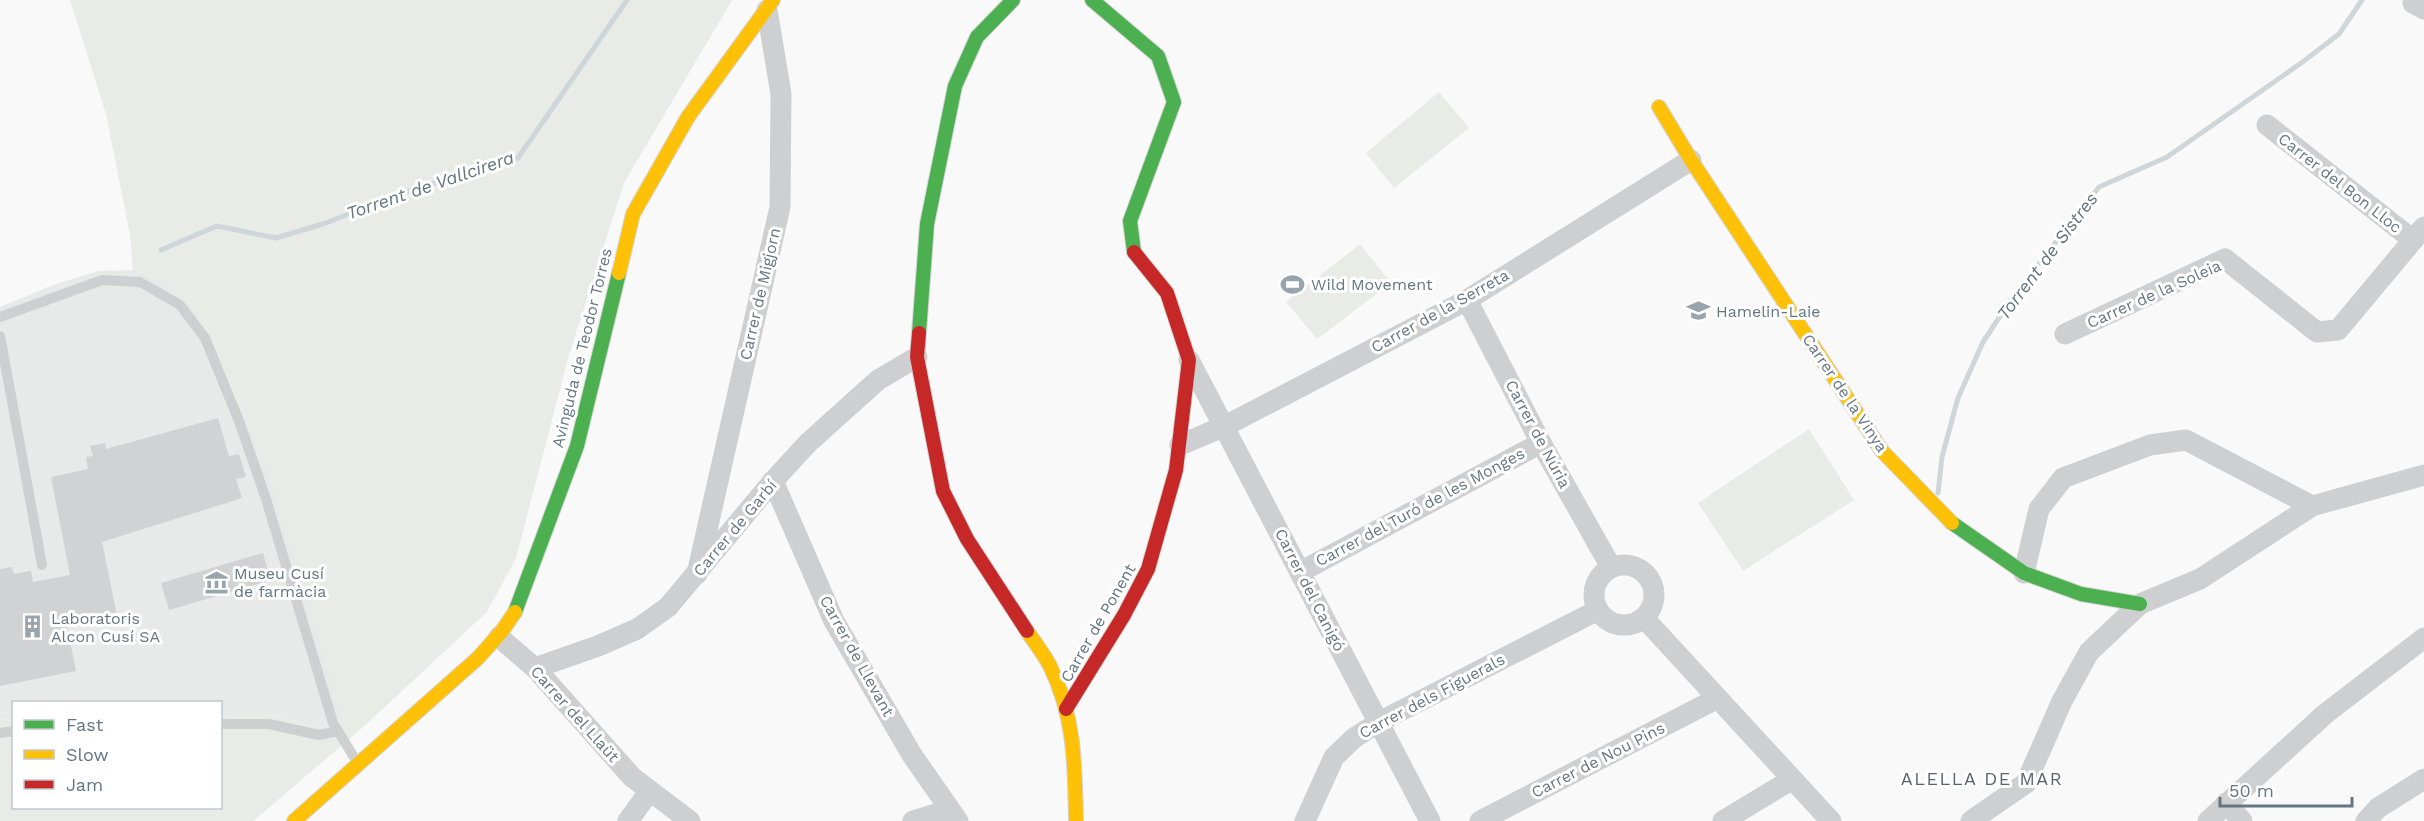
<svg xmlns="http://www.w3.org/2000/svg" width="2424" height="821" viewBox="0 0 2424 821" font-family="'Work Sans',sans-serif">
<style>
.built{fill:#e8e9e9}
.green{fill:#e8ebe6}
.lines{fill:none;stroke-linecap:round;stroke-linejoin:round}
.stream{stroke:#ced6d9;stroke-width:5}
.building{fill:#d0d2d3}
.fast-casing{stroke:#d5d6d7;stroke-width:16}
.slow-casing{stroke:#d5d6d7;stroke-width:16}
.jam-casing{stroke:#d5d6d7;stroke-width:16}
.lane{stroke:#cecfd0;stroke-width:10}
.street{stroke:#cecfd0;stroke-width:21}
.fast{stroke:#4caf50;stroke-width:14}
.slow{stroke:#ffc107;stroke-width:14}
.jam{stroke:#c62828;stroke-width:14}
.labels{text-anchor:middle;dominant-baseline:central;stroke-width:6;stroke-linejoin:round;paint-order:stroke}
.street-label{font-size:16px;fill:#657683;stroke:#fff}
.poi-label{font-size:16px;fill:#657683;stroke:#fff;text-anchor:start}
.water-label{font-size:18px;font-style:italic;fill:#60757c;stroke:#fff}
.neighbourhood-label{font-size:18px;letter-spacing:1.5px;fill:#57646e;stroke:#fff}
</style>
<rect width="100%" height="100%" fill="#f9f9f9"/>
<path class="built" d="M 133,270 L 163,281 L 197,311 L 265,461 L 343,720 L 320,727 L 272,715 L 221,716 L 220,702 L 14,702 L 13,719 L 0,720 L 0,307 L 56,284 L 98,271 Z"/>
<g class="green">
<path d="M 70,0 L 732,0 L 624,183 L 569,355 L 516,558 L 487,612 L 361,729 L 253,821 L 0,821 L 0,720 L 13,719 L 14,808 L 220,808 L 221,716 L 272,715 L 320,727 L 342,720 L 265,461 L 197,311 L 163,281 L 133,270 L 130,235 L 106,114 Z"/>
<path d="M 1439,92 L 1469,128 L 1394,188 L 1366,153 Z"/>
<path d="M 1360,244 L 1391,283 L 1317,339 L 1286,302 Z"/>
<path d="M 1809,429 L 1854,500 L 1743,571 L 1698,503 Z"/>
</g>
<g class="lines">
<g class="stream">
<path d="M 161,250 L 217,226 L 276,238 L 326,223 L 401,193 L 518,158 L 627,0"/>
<path d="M 1938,493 L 1942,457 L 1958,398 L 1983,342 L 2012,298 L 2099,187 L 2167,157 L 2304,61 L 2339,34 L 2362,0"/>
</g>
</g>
<g class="building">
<path d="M 218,418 L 229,456 L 239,454 L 246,477 L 236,479 L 242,498 L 102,542 L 117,616 L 67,627 L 76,671 L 0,686 L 0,569 L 12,567 L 14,574 L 31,571 L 33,582 L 70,575 L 51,477 L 88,469 L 86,457 L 93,456 L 90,446 L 105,443 L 106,449 Z"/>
<path d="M 263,553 L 271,580 L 169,610 L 161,583 Z"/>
</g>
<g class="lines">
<defs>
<g id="fast">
<path d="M 1092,0 L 1158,56 L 1174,102 L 1130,221 L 1134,252"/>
<path d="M 919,333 L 927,224 L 955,86 L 977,37 L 1013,0"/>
<path d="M 1952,523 L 2024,573 L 2081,594 L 2140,604"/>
<path d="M 515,612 L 577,446 L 619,273"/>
</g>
<g id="slow">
<path d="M 1659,107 L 1691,160 L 1882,451 L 1952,523"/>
<path d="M 619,273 L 633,214 L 688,117 L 773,0"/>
<path d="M 1027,631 C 1035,643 1044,654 1050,666 C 1075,716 1075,767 1076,821"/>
<path d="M 294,821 L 478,658 L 502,631 L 515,612"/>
</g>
<g id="jam">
<path d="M 919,333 L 917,357 L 943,491 L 967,539 L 1027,631"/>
<path d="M 1066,709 L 1124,615 L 1148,569 L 1176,470 L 1189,360 L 1167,293 L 1134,252"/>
</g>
</defs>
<use href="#fast" class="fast-casing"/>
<use href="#slow" class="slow-casing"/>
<use href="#jam" class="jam-casing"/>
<g class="lane">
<path d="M 0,317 L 102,280 L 140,282 L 180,305 L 205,338 L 239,421 L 266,499 L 333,723 L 357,762"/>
<path d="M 0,336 L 42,565"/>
<path d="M 220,724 L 269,724 L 319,735 L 338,731"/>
<path d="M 0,733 L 14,731"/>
</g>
<g class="street">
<path d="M 2413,3 L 2424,9"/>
<path d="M 2267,125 L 2413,240"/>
<path d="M 1467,300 L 1541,443 L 1611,567"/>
<path d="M 2065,334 L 2225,259 L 2317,332 L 2338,330 L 2424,227"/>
<path d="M 1189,360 L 1430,821"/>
<path d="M 1180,445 L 1225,426 L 1467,300 L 1691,160"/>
<path d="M 773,481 L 834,621 L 912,755 L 958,821"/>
<circle cx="1624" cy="595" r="30"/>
<path d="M 1300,572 L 1541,443"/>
<path d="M 2024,573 L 2039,509 L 2063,478 L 2150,445 L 2186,440 L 2312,506"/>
<path d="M 697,574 L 780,207 L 781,94 L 767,10"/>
<path d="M 1644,618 L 1831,821"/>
<path d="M 499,637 L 535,668 L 632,777 L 690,821"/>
<path d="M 535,668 L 598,646 L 637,629 L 668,607 L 773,481 L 808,443 L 878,380 L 917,357"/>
<path d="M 2226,803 L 2242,821"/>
<path d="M 628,821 L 649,792"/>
<path d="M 913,821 L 949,810"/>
<path d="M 1305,821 L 1334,757 L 1354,738 L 1379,722 L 1598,610"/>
<path d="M 1480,821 L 1716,699"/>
<path d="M 1723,821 L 1791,780"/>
<path d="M 1971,821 L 2026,783 L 2062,701 L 2089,652 L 2140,604 L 2200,579 L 2312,506 L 2424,475"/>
<path d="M 2208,821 L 2325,714 L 2424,638"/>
<path d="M 2366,821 L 2378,808 L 2424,779"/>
</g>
<use href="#fast" class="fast"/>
<use href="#slow" class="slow"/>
<use href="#jam" class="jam"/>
</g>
<defs>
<symbol id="stadium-bare" viewBox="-9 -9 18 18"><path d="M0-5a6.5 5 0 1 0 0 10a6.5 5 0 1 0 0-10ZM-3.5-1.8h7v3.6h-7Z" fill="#99a4ac" stroke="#fff" stroke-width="2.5" paint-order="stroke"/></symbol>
<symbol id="school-bare" viewBox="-9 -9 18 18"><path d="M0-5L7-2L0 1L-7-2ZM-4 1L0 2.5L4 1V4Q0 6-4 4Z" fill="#99a4ac" stroke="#fff" stroke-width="2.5" paint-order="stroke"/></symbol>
<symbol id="museum-bare" viewBox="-9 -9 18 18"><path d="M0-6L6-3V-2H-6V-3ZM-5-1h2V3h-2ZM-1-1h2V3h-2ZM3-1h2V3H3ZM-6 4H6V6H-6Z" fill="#99a4ac" stroke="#fff" stroke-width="2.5" paint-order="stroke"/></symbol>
<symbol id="building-bare" viewBox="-9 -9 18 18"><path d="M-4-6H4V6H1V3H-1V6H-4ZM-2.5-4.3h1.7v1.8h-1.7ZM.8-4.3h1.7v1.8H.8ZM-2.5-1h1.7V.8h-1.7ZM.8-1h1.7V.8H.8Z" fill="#99a4ac" stroke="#fff" stroke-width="2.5" paint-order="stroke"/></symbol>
</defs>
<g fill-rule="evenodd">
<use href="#stadium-bare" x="1276" y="268" width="33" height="33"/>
<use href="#school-bare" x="1682" y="294" width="33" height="33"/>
<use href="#museum-bare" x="200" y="566" width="33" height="33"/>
<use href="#building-bare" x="16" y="610" width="33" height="33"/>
</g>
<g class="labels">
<g class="street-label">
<text transform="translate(2340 183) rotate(38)">Carrer del Bon Lloc</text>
<text transform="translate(760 294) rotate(-77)">Carrer de Migjorn</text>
<text transform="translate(2154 294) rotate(-24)">Carrer de la Soleia</text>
<text transform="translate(1440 311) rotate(-29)">Carrer de la Serreta</text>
<text transform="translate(582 348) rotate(-76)">Avinguda de Teodor Torres</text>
<text transform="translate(1845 393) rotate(56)">Carrer de la Vinya</text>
<text transform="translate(1538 434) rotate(62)">Carrer de Núria</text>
<text transform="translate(1420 507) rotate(-28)">Carrer del Turó de les Monges</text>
<text transform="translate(735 528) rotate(-50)">Carrer de Garbí</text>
<text transform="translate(1310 590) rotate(63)">Carrer del Canigó</text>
<text transform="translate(1098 623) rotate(-60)">Carrer de Ponent</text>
<text transform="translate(857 656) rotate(61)">Carrer de Llevant</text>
<text transform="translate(1432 696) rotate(-28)">Carrer dels Figuerals</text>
<text transform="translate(575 714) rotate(48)">Carrer del Llaüt</text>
<text transform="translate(1598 760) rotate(-27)">Carrer de Nou Pins</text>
</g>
<g class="poi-label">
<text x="1311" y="284">Wild Movement</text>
<text x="1716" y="311">Hamelin-Laie</text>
<text x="234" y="573">Museu Cusí<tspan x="234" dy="18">de farmàcia</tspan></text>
<text x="51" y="618">Laboratoris<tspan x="51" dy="18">Alcon Cusí SA</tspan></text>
</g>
<g class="water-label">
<text transform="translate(430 185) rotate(-19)">Torrent de Vallcirera</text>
<text transform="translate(2047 256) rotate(-53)">Torrent de Sistres</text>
</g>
<g class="neighbourhood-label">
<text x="1982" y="778">ALELLA DE MAR</text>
</g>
</g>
<rect x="12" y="701" width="210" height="108" fill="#ffffff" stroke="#c1c8cd" stroke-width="1.5"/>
<rect x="24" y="720" width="30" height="9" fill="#4caf50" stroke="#c1c8cd" stroke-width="1.5"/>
<text x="66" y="731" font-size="18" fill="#657683">Fast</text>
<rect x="24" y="750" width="30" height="9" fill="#ffc107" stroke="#c1c8cd" stroke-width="1.5"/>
<text x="66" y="761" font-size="18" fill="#657683">Slow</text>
<rect x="24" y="780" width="30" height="9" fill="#c62828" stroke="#c1c8cd" stroke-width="1.5"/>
<text x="66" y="791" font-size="18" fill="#657683">Jam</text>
<path d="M2220 797v9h132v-9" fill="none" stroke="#657683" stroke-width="3"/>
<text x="2229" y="797" font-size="18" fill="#657683" stroke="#ffffff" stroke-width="4.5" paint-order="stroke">50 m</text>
</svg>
